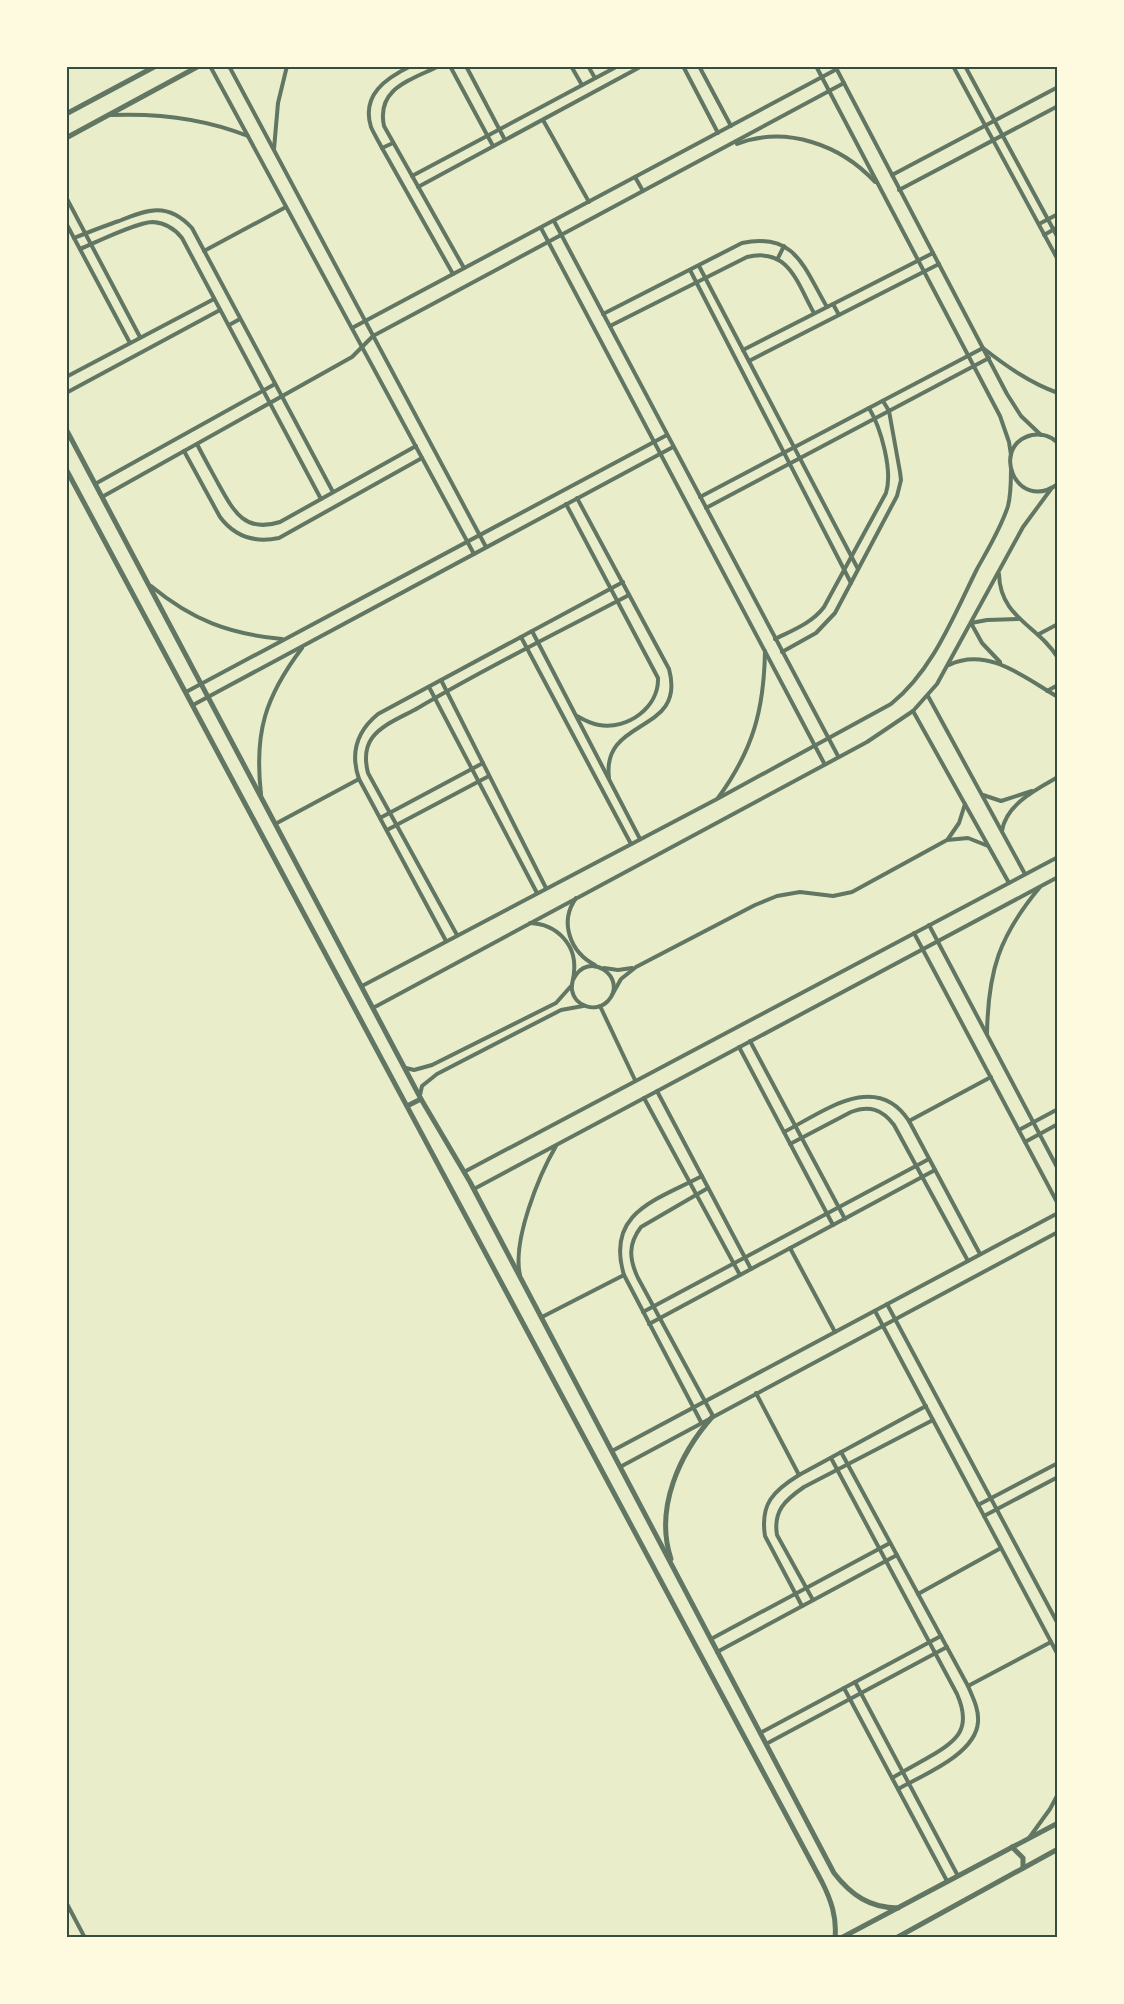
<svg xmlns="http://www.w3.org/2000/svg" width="1124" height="2004" viewBox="0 0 1124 2004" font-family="'DM Sans',sans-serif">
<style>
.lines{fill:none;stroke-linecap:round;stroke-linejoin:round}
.minor{stroke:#617663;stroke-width:4}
.tertiary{stroke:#617663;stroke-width:5}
.neatline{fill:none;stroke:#344e41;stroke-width:2}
</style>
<rect width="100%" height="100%" fill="#e9edc9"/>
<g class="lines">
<g class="minor">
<path d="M 210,66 L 474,554"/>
<path d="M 229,66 L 486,547"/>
<path d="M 411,66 C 386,78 361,95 371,127 C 374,134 379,142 382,148 L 453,274"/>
<path d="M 439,66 C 411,80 376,88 384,126 L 464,268"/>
<path d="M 450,66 L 493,146"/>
<path d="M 466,66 L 505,140"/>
<path d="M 571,66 L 582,85"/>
<path d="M 588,66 L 595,78"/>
<path d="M 683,66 L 718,133"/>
<path d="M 699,66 L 731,126"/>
<path d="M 816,66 L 1000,416 L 1009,442 L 1011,455"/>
<path d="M 835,66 L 1007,394 L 1021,416 L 1041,435"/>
<path d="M 953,66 L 1058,260"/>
<path d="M 965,66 L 1058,238"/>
<path d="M 111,115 C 159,113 203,118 248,136"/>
<path d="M 543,120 L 589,202"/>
<path d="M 737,144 C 786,125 841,145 875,182"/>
<path d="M 382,148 L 393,143"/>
<path d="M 274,149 L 278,103 L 287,66"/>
<path d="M 892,175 L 1058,87"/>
<path d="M 412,176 L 618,66"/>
<path d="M 635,177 L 643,191"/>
<path d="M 418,187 L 642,66"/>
<path d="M 899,190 L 1058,106"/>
<path d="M 66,197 L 140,337"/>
<path d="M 554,221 L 838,756"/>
<path d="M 66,223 L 130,343"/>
<path d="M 1039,224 L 1058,214"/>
<path d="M 541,228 L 824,763"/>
<path d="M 1044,235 L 1058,227"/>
<path d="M 74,238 C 89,232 104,226 119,221 C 148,209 168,202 192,228 L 333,492"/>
<path d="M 80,249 C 97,242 137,222 153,222 C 166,223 175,229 182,238 L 321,499"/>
<path d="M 204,251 L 286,207"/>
<path d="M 778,258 L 784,246"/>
<path d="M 699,266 L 858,569"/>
<path d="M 690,270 L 851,583"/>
<path d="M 833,304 L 839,315"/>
<path d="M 603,314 L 742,243 C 796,232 804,268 827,307"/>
<path d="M 229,325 L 240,319"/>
<path d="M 610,326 L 747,257 C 789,247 797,283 814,313"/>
<path d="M 352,328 L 837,69"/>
<path d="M 743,350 L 933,253"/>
<path d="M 749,361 L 939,264"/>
<path d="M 66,377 L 214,299"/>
<path d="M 66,393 L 220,310"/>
<path d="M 1058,443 C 1051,436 1041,433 1032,435 C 989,445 1016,514 1058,484"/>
<path d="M 197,444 C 204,458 212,472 219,485 C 234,512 245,533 280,522 L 416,446"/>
<path d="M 184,451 L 220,517 C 235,537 255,543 279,538 L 422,458"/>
<path d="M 95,484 L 275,384"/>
<path d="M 102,497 L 352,357 L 373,336 L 844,83"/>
<path d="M 700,497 L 983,348 C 1006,366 1030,383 1058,393"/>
<path d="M 577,498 L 669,669 C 687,735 601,716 609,778"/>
<path d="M 566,504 L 658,678 C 659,707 628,730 599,725 C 591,724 584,720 577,716"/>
<path d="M 706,508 L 989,358"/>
<path d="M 999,574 C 1000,618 1038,625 1058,658"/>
<path d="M 151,586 C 192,620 229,634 282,639"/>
<path d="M 532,631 L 640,839"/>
<path d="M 1039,634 L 1058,624"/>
<path d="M 521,637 L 631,844"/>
<path d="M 775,639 C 793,630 812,623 824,607 L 886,493 C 893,471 881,428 869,408"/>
<path d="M 782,652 L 816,633 L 835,613 L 897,496 L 901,480 L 900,472 L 889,411 L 883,401"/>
<path d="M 1000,662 L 982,643 L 971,623 L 987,620 L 1018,619"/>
<path d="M 949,665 C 988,646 1025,678 1058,697"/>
<path d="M 441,680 L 546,888"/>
<path d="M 429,687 L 537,893"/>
<path d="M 1047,691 L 1058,685"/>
<path d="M 186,692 L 667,435"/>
<path d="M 928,696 L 1025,874"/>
<path d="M 193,705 L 673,447"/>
<path d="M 913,711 L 1009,883"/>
<path d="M 261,794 C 254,733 265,697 302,648"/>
<path d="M 983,795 L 1001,801 L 1032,791"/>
<path d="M 718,798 C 753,750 764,710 765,651"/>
<path d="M 380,818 L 483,763"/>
<path d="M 277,823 L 359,779"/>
<path d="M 387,830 L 489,776"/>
<path d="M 1002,831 C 1006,804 1037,789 1058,777"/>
<path d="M 948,839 L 959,823 L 965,804"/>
<path d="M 576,898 C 559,922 570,952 595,965"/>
<path d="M 530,923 C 557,924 577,945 574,972 C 574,978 571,984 572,990 C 575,1007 596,1013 608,1001 C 629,978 588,948 573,980"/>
<path d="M 929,925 L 1058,1169"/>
<path d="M 914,933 L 1058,1204"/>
<path d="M 457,935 L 368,773 C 365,761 364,749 372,738 C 382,724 404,716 418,708 C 487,667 559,632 629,595"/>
<path d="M 446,941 L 359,779 C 350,753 356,732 378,714 L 623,582"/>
<path d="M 604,968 L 618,970 L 632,968"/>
<path d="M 362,986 L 717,799 L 891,704 C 933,670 953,617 977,569 C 988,549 1001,528 1008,506 C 1011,494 1011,482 1011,470"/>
<path d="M 612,995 L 621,979 L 636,967 L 755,905 L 777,896 L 800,892 L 833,896 L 852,892 L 947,840 L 968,838 L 988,846"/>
<path d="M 600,1006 L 635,1080"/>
<path d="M 373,1008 L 867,742 L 913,711 L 937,684 L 1023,527 L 1051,489"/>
<path d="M 987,1034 C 988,971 999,936 1040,887"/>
<path d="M 750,1041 L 845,1219"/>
<path d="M 739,1047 L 833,1225"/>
<path d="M 406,1068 L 414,1070 L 432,1065 L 556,1003 L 572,985"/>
<path d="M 657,1091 L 751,1269"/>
<path d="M 420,1095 L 422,1086 L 437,1074 L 561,1010 L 583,1006"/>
<path d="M 644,1098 L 740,1275"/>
<path d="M 909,1121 L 991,1077"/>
<path d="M 1019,1130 L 1058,1109"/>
<path d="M 784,1132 C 823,1112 876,1070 909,1121 L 980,1254"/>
<path d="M 1025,1142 L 1058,1124"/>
<path d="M 790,1144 L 851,1112 C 869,1105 882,1109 894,1125 L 968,1261"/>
<path d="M 464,1172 L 1058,857"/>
<path d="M 708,1188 L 641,1227 C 628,1244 629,1259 638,1278 L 713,1416"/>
<path d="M 474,1189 L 1058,877"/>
<path d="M 790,1248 L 835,1332"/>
<path d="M 520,1275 C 512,1241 539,1175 556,1146"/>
<path d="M 887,1304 L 1058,1624"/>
<path d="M 875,1311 L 1058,1655"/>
<path d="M 643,1312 L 929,1159"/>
<path d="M 542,1317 L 624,1275"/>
<path d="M 649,1324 L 935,1170"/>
<path d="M 756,1393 L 799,1475"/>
<path d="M 701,1422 L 624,1275 C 605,1212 657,1200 702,1176"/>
<path d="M 612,1451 L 1058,1213"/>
<path d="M 841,1452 L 968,1686 C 973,1698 979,1709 978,1722 C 976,1754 923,1775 898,1789"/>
<path d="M 831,1458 L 957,1694 C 972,1728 958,1741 929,1757 C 917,1764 904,1771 892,1778"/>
<path d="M 620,1467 L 1058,1232"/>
<path d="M 978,1505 L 1058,1463"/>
<path d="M 984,1516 L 1058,1477"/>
<path d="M 918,1594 L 1001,1548"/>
<path d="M 813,1600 L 777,1535 C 773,1511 785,1500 804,1487 L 933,1420"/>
<path d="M 802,1606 L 765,1536 C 760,1504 773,1491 799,1475 L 926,1406"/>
<path d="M 711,1639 L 890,1543"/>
<path d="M 717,1652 L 897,1555"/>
<path d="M 855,1682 L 958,1876"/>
<path d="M 968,1686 L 1051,1642"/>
<path d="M 844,1688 L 947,1881"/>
<path d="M 760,1733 L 941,1636"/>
<path d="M 766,1744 L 947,1647"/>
<path d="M 1029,1838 L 1050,1809 L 1058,1794"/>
<path d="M 66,1902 L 85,1938"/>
</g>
<g class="tertiary">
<path d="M 66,114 L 156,66"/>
<path d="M 66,138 L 199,66"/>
<path d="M 66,429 L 421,1099 L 470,1182 L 834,1873 C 851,1895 870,1908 898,1908"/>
<path d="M 66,469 L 822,1882 C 831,1900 837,1917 835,1938"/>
<path d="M 407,1106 L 421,1099"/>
<path d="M 671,1559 C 654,1508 680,1453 713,1416"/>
<path d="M 1012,1847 L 1023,1858 L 1023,1868"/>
<path d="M 841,1938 L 1058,1823"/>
<path d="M 896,1938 L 1058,1849"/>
</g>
</g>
<rect width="1124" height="2004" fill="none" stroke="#fefae0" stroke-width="135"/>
<rect x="68" y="68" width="988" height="1868" class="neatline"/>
</svg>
